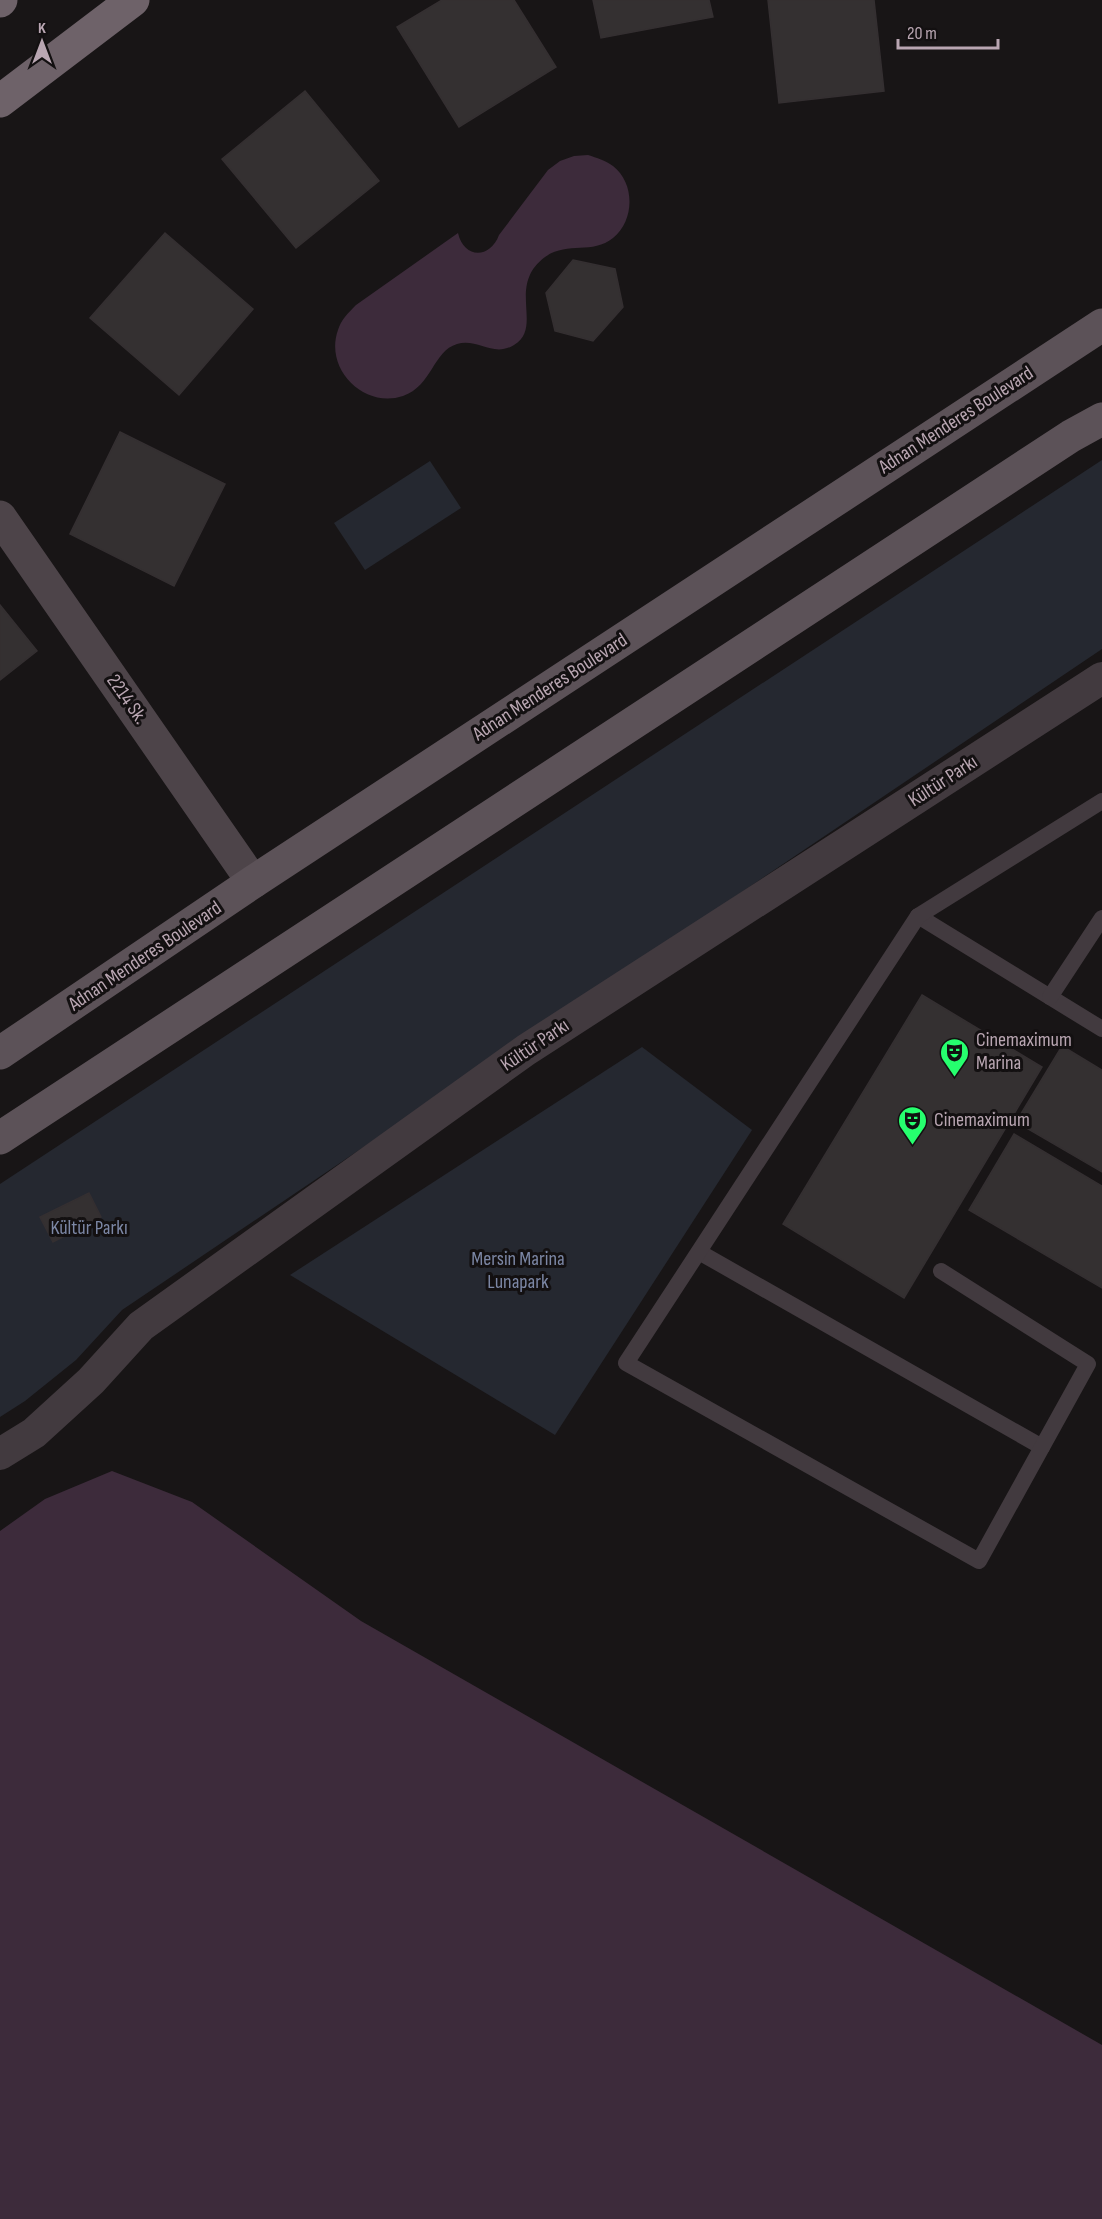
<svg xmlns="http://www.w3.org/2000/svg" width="1102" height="2219" viewBox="0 0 1102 2219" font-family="'Sofia Sans Condensed',sans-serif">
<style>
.green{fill:#252830}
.water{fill:#3d2b3b}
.building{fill:#343031;stroke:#342f31;stroke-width:1.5}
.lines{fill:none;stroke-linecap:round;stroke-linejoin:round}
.lane{stroke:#423a3f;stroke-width:16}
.street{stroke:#423a3f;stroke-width:32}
.secondary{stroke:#4d4449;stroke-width:33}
.primary{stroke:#5c5258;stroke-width:33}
.highway{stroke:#6e6269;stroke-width:33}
.labels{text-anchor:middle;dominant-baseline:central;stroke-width:6;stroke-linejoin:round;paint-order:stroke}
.street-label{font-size:20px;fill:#b9a6b2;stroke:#131011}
.poi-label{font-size:20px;fill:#b9a6b2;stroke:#131011;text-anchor:start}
.park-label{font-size:20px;fill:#7c87a5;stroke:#131011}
</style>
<rect width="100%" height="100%" fill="#181516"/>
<g class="green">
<path d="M 1102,460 L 1102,649 L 122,1310 L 76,1360 L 25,1401 L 0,1417 L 0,1184 Z"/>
<path d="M 430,461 L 461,508 L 365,570 L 334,523 Z"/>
<path d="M 642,1047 L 752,1130 L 555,1435 L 290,1275 Z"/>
</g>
<g class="water">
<path d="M 588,155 C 597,158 605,160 613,166 C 635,183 635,220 613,238 C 592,255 567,241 545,257 C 506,286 544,327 514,345 C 493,358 478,338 457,344 C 433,351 432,386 403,396 C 364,409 324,369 338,330 C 341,320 348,313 356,305 L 458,233 C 464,259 490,259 499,235 L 548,170 L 560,161 L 574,156 Z"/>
<path d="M 112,1471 L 192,1502 L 361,1621 L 1102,2045 L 1102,2219 L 0,2219 L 0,1531 L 45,1499 Z"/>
</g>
<g class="building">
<path d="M 442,0 L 514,0 L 556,67 L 459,127 L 397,27 Z"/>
<path d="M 593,0 L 709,0 L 713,17 L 601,38 Z"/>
<path d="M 768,0 L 874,0 L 884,91 L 779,103 Z"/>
<path d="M 305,91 L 379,181 L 296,248 L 222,159 Z"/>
<path d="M 165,233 L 253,309 L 179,395 L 90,318 Z"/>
<path d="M 573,260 L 615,269 L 623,307 L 593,341 L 555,331 L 546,293 Z"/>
<path d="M 120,432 L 225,484 L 174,586 L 70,534 Z"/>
<path d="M 0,605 L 37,651 L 0,680 Z"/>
<path d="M 922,995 L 1042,1067 L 904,1298 L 783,1224 Z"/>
<path d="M 1062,1046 L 1102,1070 L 1102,1172 L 1016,1122 Z"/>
<path d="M 1014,1134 L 1102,1186 L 1102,1288 L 969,1210 Z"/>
<path d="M 89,1193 L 101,1217 L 53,1242 L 40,1217 Z"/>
</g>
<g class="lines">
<g class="lane">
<path d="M 918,916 L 1102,1029"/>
<path d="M 1050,997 L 1102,918"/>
<path d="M 699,1252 L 1042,1447"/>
<path d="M 941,1271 L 1088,1364 L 979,1561 L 626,1363 L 918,916 L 1102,801"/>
</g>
<path class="street" d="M 0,1454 L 34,1433 L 91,1381 L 141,1326 L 526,1050 L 1102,678"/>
<path class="secondary" d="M 0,517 L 253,882"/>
<g class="primary">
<path d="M 0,1053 L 253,882 L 1102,325"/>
<path d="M 0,1138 L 1071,436 L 1102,419"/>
</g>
<g class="highway">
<path d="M 0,1 L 1,0"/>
<path d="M 0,101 L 133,0"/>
</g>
</g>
<defs>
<symbol id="theatre-pin" viewBox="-11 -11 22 30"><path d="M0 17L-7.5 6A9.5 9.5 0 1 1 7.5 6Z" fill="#26ff6e" stroke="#131011"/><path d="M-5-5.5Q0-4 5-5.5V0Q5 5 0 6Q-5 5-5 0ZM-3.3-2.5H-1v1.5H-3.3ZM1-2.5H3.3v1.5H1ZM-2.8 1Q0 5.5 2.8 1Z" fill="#111"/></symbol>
</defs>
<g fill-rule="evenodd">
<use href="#theatre-pin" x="938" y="1036" width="33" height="45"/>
<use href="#theatre-pin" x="896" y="1104" width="33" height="45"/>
</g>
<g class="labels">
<g class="street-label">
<text transform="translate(956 420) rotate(-33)">Adnan Menderes Boulevard</text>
<text transform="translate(550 687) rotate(-33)">Adnan Menderes Boulevard</text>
<text transform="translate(127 699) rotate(55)">2214 Sk.</text>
<text transform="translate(943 781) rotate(-33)">Kültür Parkı</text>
<text transform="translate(145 956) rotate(-34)">Adnan Menderes Boulevard</text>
<text transform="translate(535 1045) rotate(-34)">Kültür Parkı</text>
</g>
<g class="poi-label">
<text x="976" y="1040">Cinemaximum<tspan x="976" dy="23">Marina</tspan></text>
<text x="934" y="1120">Cinemaximum</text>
</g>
<g class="park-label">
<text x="89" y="1228">Kültür Parkı</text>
<text x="518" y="1259">Mersin Marina<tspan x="518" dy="23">Lunapark</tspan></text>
</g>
</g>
<g transform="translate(42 42)" stroke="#131011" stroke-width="4.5" paint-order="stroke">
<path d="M0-4.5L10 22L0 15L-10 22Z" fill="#b9a6b2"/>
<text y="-9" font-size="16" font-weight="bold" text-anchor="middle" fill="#b9a6b2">K</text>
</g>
<path d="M898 39v9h100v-9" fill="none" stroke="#b9a6b2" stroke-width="3"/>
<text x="907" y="39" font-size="18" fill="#b9a6b2" stroke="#131011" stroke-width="4.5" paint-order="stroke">20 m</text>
</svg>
